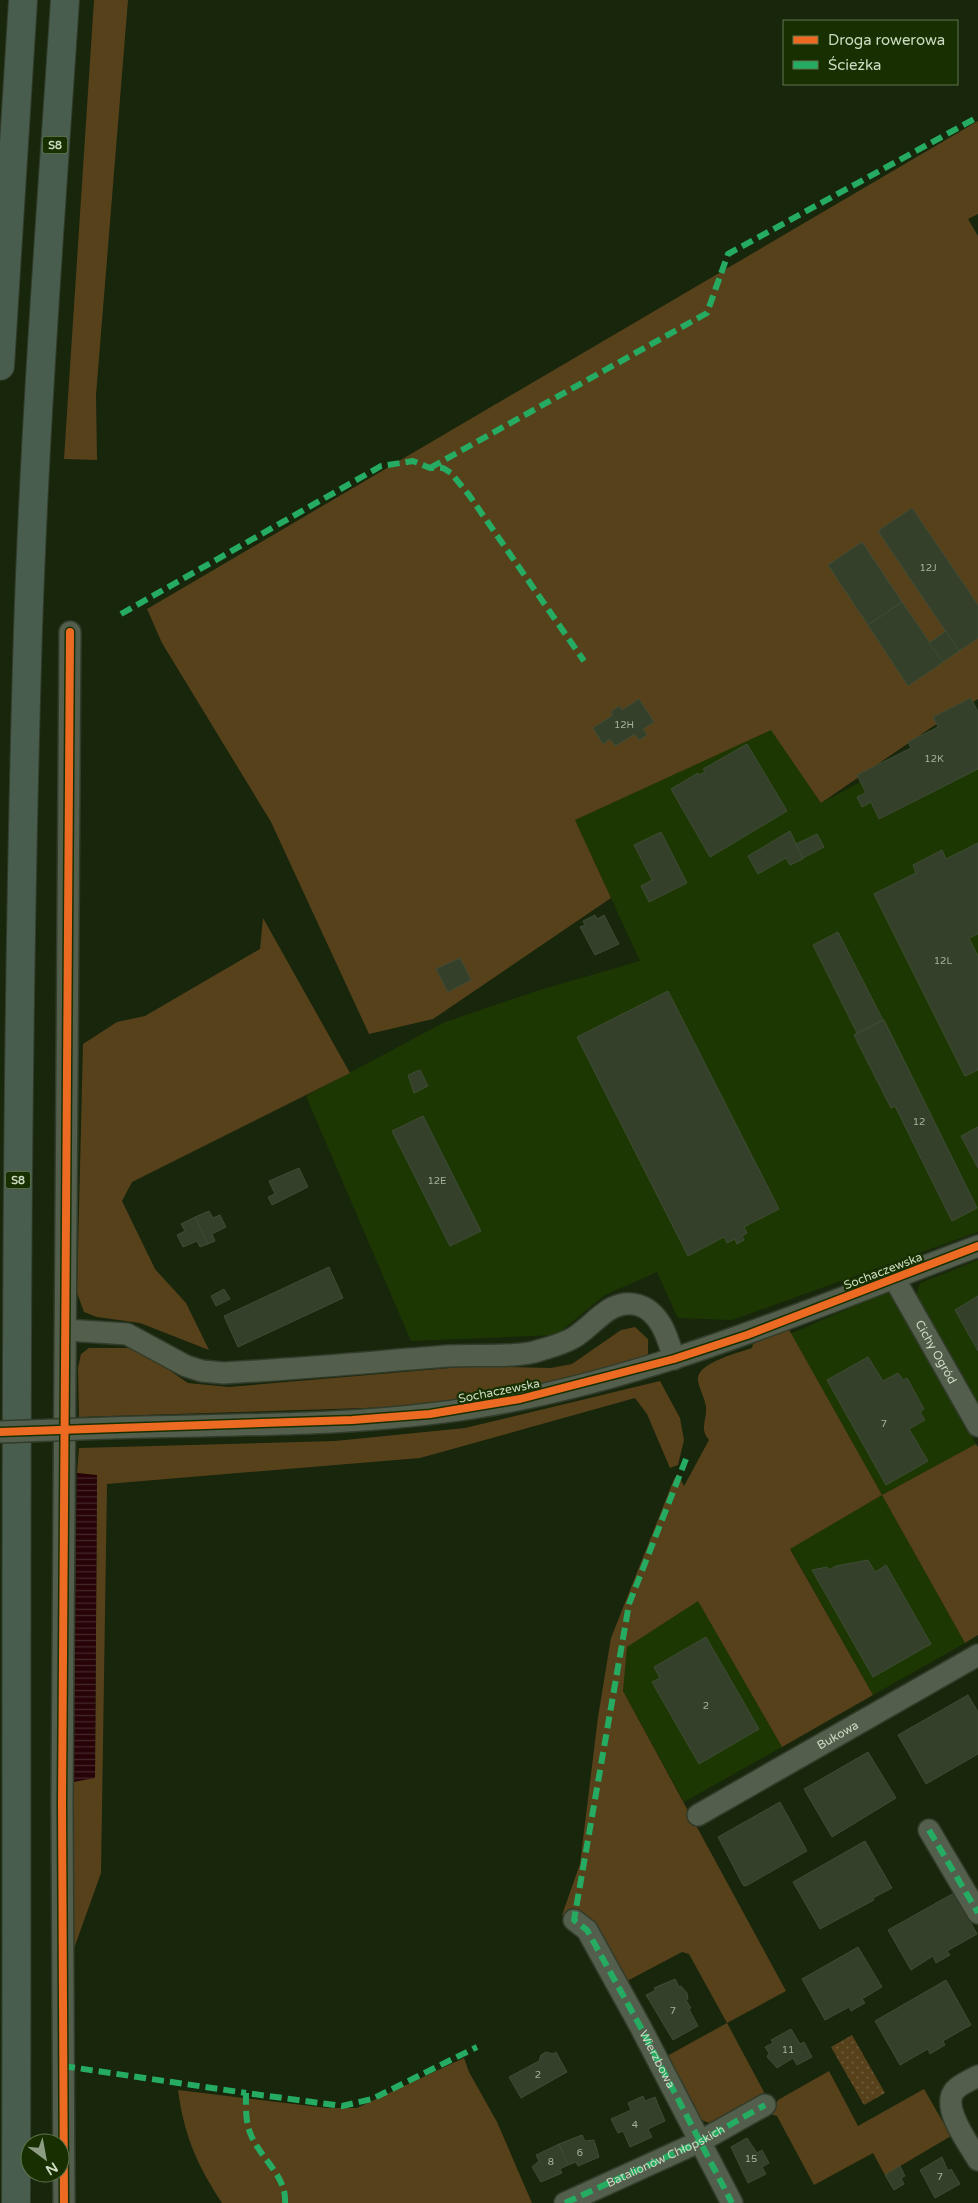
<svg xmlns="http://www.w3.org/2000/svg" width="978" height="2203" viewBox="0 0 978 2203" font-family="'Varela Round',sans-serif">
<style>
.built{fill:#1d3702}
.green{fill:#57411b}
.park{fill:url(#park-dots)}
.water{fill:url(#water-rules)}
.building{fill:#344029;stroke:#3f4c36}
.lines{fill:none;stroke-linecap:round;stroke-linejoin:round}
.minor-casing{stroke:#323c2a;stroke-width:24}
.highway-casing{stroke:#323c2a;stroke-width:30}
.minor{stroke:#545e4d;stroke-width:21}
.highway{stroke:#485d4e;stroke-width:28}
.minor-bridge-casing{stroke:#323c2a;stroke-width:24;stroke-linecap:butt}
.minor-bridge{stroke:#545e4d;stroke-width:21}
.quiet{stroke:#26ab63;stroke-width:6;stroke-dasharray:12 6;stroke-linecap:butt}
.cycleway-casing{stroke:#183001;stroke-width:11}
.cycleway{stroke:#ed6a23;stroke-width:8}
.labels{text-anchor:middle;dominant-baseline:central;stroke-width:4.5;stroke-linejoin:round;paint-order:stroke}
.number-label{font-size:10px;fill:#a6b49c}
.shield{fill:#183001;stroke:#96a888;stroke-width:1}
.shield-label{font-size:11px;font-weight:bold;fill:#ccdbc2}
.street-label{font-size:12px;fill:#ccdbc2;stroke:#183001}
</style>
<defs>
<pattern id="park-dots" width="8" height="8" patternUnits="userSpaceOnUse" patternTransform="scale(1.25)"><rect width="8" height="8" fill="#57411b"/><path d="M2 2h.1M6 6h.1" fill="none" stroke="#6e5c3a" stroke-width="1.8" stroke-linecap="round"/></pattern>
<pattern id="water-rules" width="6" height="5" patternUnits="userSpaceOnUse" patternTransform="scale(1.25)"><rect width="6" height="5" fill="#270308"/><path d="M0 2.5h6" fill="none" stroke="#45272a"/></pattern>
</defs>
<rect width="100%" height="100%" fill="#18260c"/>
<g class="built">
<path d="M 978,719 L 978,1232 L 732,1320 L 678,1318 L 657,1272 L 605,1295 L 556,1335 L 411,1341 L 306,1096 L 445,1022 L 543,989 L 640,961 L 575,820 L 772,729 L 821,803 Z"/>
<path d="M 978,1260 L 978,1405 L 916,1296 L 920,1283 Z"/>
<path d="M 888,1291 L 976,1444 L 882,1495 L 965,1643 L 873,1695 L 790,1548 L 882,1495 L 790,1334 Z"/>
<path d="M 698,1600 L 782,1747 L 684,1802 L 623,1691 L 627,1647 Z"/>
</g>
<g class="green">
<path d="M 94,0 L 128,0 L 96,395 L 97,460 L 64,459 Z"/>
<path d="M 978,121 L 978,214 L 968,219 L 978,236 L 978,699 L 932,727 L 821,803 L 771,730 L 575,820 L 611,898 L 433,1019 L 369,1034 L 271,822 L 162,643 L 147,609 Z"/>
<path d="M 263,918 L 350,1073 L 132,1182 L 122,1201 L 155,1269 L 186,1303 L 209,1350 L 140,1323 L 97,1317 L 84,1312 L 77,1293 L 83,1044 L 117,1022 L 145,1016 L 260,949 Z"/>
<path d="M 635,1327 L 648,1339 L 648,1354 L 635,1363 L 484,1398 L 396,1407 L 79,1417 L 78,1368 L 81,1354 L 89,1348 L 130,1348 L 144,1353 L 188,1383 L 229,1387 L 474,1366 L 551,1368 L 572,1364 L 621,1330 Z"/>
<path d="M 788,1328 L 882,1495 L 976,1444 L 978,1447 L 978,1635 L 965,1643 L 882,1495 L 790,1549 L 873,1695 L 782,1747 L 698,1601 L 627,1647 L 623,1691 L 786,1991 L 727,2023 L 764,2092 L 762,2099 L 715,2125 L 701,2120 L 667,2056 L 727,2023 L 689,1954 L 682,1952 L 629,1980 L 629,1988 L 586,1920 L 562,1915 L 580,1864 L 598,1717 L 611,1638 L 674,1479 L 678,1474 L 684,1486 L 709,1440 C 699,1429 707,1420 706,1407 C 705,1398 699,1389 698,1380 C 696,1363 738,1353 752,1348 L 753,1344 Z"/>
<path d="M 660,1381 L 680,1418 L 684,1440 L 678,1465 L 670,1468 L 647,1414 L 635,1398 L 420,1458 L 107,1484 L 101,1873 L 72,1954 L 73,1782 L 95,1777 L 97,1476 L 77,1473 L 79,1448 L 335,1441 L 465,1428 Z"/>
<path d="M 464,2058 L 469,2072 L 497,2122 L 532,2203 L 222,2203 C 197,2165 184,2135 178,2090 L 327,2108 L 357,2108 Z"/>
<path d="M 829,2071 L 858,2126 L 924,2089 L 951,2136 L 885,2175 L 873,2153 L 814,2185 L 777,2116 L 770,2114 L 778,2100 Z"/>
</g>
<path class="park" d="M 852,2035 L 885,2093 L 864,2105 L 831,2047 Z"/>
<path class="water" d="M 77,1473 L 97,1475 L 95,1778 L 73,1782 Z"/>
<g class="building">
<path d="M 912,508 L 978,605 L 978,638 L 959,651 L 878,531 Z"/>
<path d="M 862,542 L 902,602 L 868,625 L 828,565 Z"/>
<path d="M 902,602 L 943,662 L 908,686 L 868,625 Z"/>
<path d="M 946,631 L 959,651 L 943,662 L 929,643 Z"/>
<path d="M 971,698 L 978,712 L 978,769 L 879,819 L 871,802 L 862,807 L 857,797 L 866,793 L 857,775 L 911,748 L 908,742 L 938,727 L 933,717 Z"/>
<path d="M 639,699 L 654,722 L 643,729 L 647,735 L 639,740 L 635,734 L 615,746 L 610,739 L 603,744 L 593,728 L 613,715 L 611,712 L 619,706 L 622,710 Z"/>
<path d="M 747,744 L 787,811 L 710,857 L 671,789 L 698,773 L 699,775 L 705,772 L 703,769 Z"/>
<path d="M 790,831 L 803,859 L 790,865 L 786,858 L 758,874 L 748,856 Z"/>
<path d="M 661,832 L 687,883 L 649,902 L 641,886 L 652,880 L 634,845 Z"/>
<path d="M 817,834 L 824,847 L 803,858 L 796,844 Z"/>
<path d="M 978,843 L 978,934 L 969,938 L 978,956 L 978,1070 L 965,1076 L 874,894 L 916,873 L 913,865 L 942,850 L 946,859 Z"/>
<path d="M 595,915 L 597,919 L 604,915 L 619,944 L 595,955 L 580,927 L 585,925 L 583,921 Z"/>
<path d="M 838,932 L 883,1020 L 857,1033 L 813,945 Z"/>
<path d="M 460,958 L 471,980 L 448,992 L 436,969 Z"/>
<path d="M 668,991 L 779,1209 L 744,1227 L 747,1233 L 742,1236 L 744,1240 L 737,1244 L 735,1239 L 727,1243 L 724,1237 L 688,1256 L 577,1037 Z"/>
<path d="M 884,1020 L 977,1208 L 952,1221 L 895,1106 L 891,1108 L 854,1035 Z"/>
<path d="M 420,1070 L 428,1086 L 414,1093 L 408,1075 Z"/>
<path d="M 423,1116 L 481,1231 L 450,1246 L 392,1131 Z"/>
<path d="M 978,1127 L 978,1168 L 961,1136 Z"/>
<path d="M 299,1168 L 308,1187 L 272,1205 L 268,1197 L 275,1194 L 269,1181 Z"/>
<path d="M 209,1211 L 213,1218 L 220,1215 L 226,1227 L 212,1234 L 215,1241 L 208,1244 L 195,1217 Z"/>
<path d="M 195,1217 L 208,1244 L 200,1247 L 197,1241 L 183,1247 L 177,1235 L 185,1231 L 181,1224 Z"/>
<path d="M 329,1267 L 343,1298 L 238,1347 L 224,1316 Z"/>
<path d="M 224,1289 L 230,1299 L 216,1306 L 211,1296 Z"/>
<path d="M 978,1296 L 978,1351 L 955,1310 Z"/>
<path d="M 868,1357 L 883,1381 L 898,1373 L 903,1380 L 907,1378 L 924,1409 L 920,1412 L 925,1420 L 909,1429 L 928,1461 L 886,1485 L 827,1380 Z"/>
<path d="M 868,1560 L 875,1572 L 886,1565 L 931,1644 L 873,1677 L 812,1570 L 827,1567 L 829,1570 L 836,1566 Z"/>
<path d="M 706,1637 L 759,1729 L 699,1764 L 652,1682 L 660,1678 L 654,1667 Z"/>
<path d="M 968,1695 L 978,1712 L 978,1754 L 926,1784 L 898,1735 Z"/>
<path d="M 868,1752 L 896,1798 L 832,1837 L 804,1789 Z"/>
<path d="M 780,1802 L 807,1851 L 746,1886 L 743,1885 L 718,1837 Z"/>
<path d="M 865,1841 L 892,1888 L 873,1898 L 874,1900 L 820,1929 L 793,1882 Z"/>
<path d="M 954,1893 L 977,1934 L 947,1951 L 950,1955 L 936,1963 L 933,1956 L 911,1970 L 888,1930 Z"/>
<path d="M 858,1947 L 882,1987 L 862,1999 L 865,2003 L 851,2011 L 849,2007 L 825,2020 L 802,1979 Z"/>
<path d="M 675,1979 L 679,1987 L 681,1986 L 687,1993 L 688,1999 L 686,2000 L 691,2008 L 689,2009 L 698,2026 L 673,2040 L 646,1995 L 656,1990 L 654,1988 Z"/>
<path d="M 946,1980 L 971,2025 L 943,2041 L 945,2045 L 930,2054 L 928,2049 L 900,2065 L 875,2021 Z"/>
<path d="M 791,2029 L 800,2044 L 804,2042 L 812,2057 L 797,2065 L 793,2058 L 777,2068 L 767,2057 L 769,2053 L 765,2047 L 773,2043 L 771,2040 Z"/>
<path d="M 546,2052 L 553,2054 L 556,2052 L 567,2072 L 521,2098 L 509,2077 L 539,2061 L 541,2055 Z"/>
<path d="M 643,2096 L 645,2101 L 655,2097 L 665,2121 L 648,2129 L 652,2137 L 630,2147 L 623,2131 L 618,2133 L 611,2119 L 631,2110 L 628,2103 Z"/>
<path d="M 582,2135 L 585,2141 L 594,2140 L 599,2157 L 578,2166 L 576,2162 L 568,2165 L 559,2144 Z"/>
<path d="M 747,2138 L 757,2153 L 762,2150 L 769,2163 L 762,2167 L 766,2174 L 748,2183 L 731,2147 Z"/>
<path d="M 559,2144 L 568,2165 L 560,2169 L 562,2173 L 541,2182 L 532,2167 L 539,2161 L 536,2155 Z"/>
<path d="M 942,2157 L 948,2171 L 951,2169 L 960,2184 L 935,2198 L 920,2170 Z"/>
<path d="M 900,2166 L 905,2176 L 901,2178 L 904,2184 L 894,2190 L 885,2175 Z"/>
</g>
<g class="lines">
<defs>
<g id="minor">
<path id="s1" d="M 894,1278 L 978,1426"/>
<path d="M 66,1330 L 127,1334 L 186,1366 L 202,1371 L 224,1373 C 298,1369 372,1362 447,1356 C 474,1354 508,1358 534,1352 C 547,1348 561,1345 573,1338 C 594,1326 610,1297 638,1305 C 661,1312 668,1339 674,1359"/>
<path d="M 109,1428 C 230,1424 353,1427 473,1408 C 649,1380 812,1308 978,1246"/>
<path id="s2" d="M 698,1815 L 978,1655"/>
<path d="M 929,1830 L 978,1913"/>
<path d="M 574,1920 L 587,1930 L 640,2026 L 732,2203"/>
<path d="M 978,2076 C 971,2080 960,2084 955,2090 C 940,2107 969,2144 978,2160"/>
<path d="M 64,2203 L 62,1803 L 70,632"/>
<path id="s3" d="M 565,2203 L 701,2141 L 765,2105"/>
</g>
<g id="highway">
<path d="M 0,366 L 23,0"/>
<path d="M 16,2203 C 18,1679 12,1154 28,630 C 35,420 51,210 65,0"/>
</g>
</defs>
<use href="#minor" class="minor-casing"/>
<use href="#highway" class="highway-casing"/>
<use href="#minor" class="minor"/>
<use href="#highway" class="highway"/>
<defs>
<path id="minor-bridge" d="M 0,1432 L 109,1428"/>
</defs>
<use href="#minor-bridge" class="minor-bridge-casing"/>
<use href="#minor-bridge" class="minor-bridge"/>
<g class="quiet">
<path d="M 430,468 L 707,313 L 728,254 L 978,117"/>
<path d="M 121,614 L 381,466 L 413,461 L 430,468 L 443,468 L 451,473 L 469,495 L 584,661"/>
<path id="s4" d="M 686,1459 L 629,1604 L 574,1920 L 587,1930 L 640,2026 L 732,2203"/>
<path d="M 929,1830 L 978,1913"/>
<path d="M 63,2066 L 246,2093"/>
<path d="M 285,2203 C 287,2176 260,2158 251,2135 C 245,2122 246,2106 246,2093 L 342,2106 L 372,2099 L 477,2047"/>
<path d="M 565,2203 L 701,2141 L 765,2105"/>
</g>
<defs>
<g id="cycleway">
<path d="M 0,1432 L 352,1420 L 430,1414 L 520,1399 L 674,1359 L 747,1335 L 978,1246"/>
<path d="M 64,2203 L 62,1803 L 70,632"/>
</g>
</defs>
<use href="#cycleway" class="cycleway-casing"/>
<use href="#cycleway" class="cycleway"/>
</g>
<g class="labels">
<g class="number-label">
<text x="928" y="568">12J</text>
<text x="624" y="725">12H</text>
<text x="934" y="759">12K</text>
<text x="943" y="961">12L</text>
<text x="919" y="1122">12</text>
<text x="437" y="1181">12E</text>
<text x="884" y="1424">7</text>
<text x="706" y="1706">2</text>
<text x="673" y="2011">7</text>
<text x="788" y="2050">11</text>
<text x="538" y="2075">2</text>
<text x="635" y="2125">4</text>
<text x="580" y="2153">6</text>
<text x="751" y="2159">15</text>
<text x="551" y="2162">8</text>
<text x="940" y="2177">7</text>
</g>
<g class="shield">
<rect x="42.5" y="136.5" width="25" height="17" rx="4"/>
<rect x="5.5" y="1171.5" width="25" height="17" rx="4"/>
</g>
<g class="shield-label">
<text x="55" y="145">S8</text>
<text x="18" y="1180">S8</text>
</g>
<g class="street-label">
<text transform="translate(883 1271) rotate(-21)">Sochaczewska</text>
<text stroke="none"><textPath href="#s1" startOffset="85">Cichy Ogród</textPath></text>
<text transform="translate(499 1391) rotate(-11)">Sochaczewska</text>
<text stroke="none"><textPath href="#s2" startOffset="161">Bukowa</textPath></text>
<text stroke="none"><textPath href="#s4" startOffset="640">Wierzbowa</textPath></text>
<text stroke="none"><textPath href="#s3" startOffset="111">Batalionów Chłopskich</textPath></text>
</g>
</g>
<rect x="783" y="20" width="175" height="65" fill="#183001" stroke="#60744e"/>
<rect x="793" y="36" width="25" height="8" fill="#ed6a23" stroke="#60744e"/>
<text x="828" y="45" font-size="15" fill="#ccdbc2">Droga rowerowa</text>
<rect x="793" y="61" width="25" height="8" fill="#26ab63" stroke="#60744e"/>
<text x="828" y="70" font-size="15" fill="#ccdbc2">Ścieżka</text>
<g transform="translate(45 2158) rotate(148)"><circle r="24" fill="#183001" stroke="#60744e"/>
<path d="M0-4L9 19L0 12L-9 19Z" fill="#8d9c82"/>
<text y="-8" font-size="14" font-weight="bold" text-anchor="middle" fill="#ccdbc2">N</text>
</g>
</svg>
